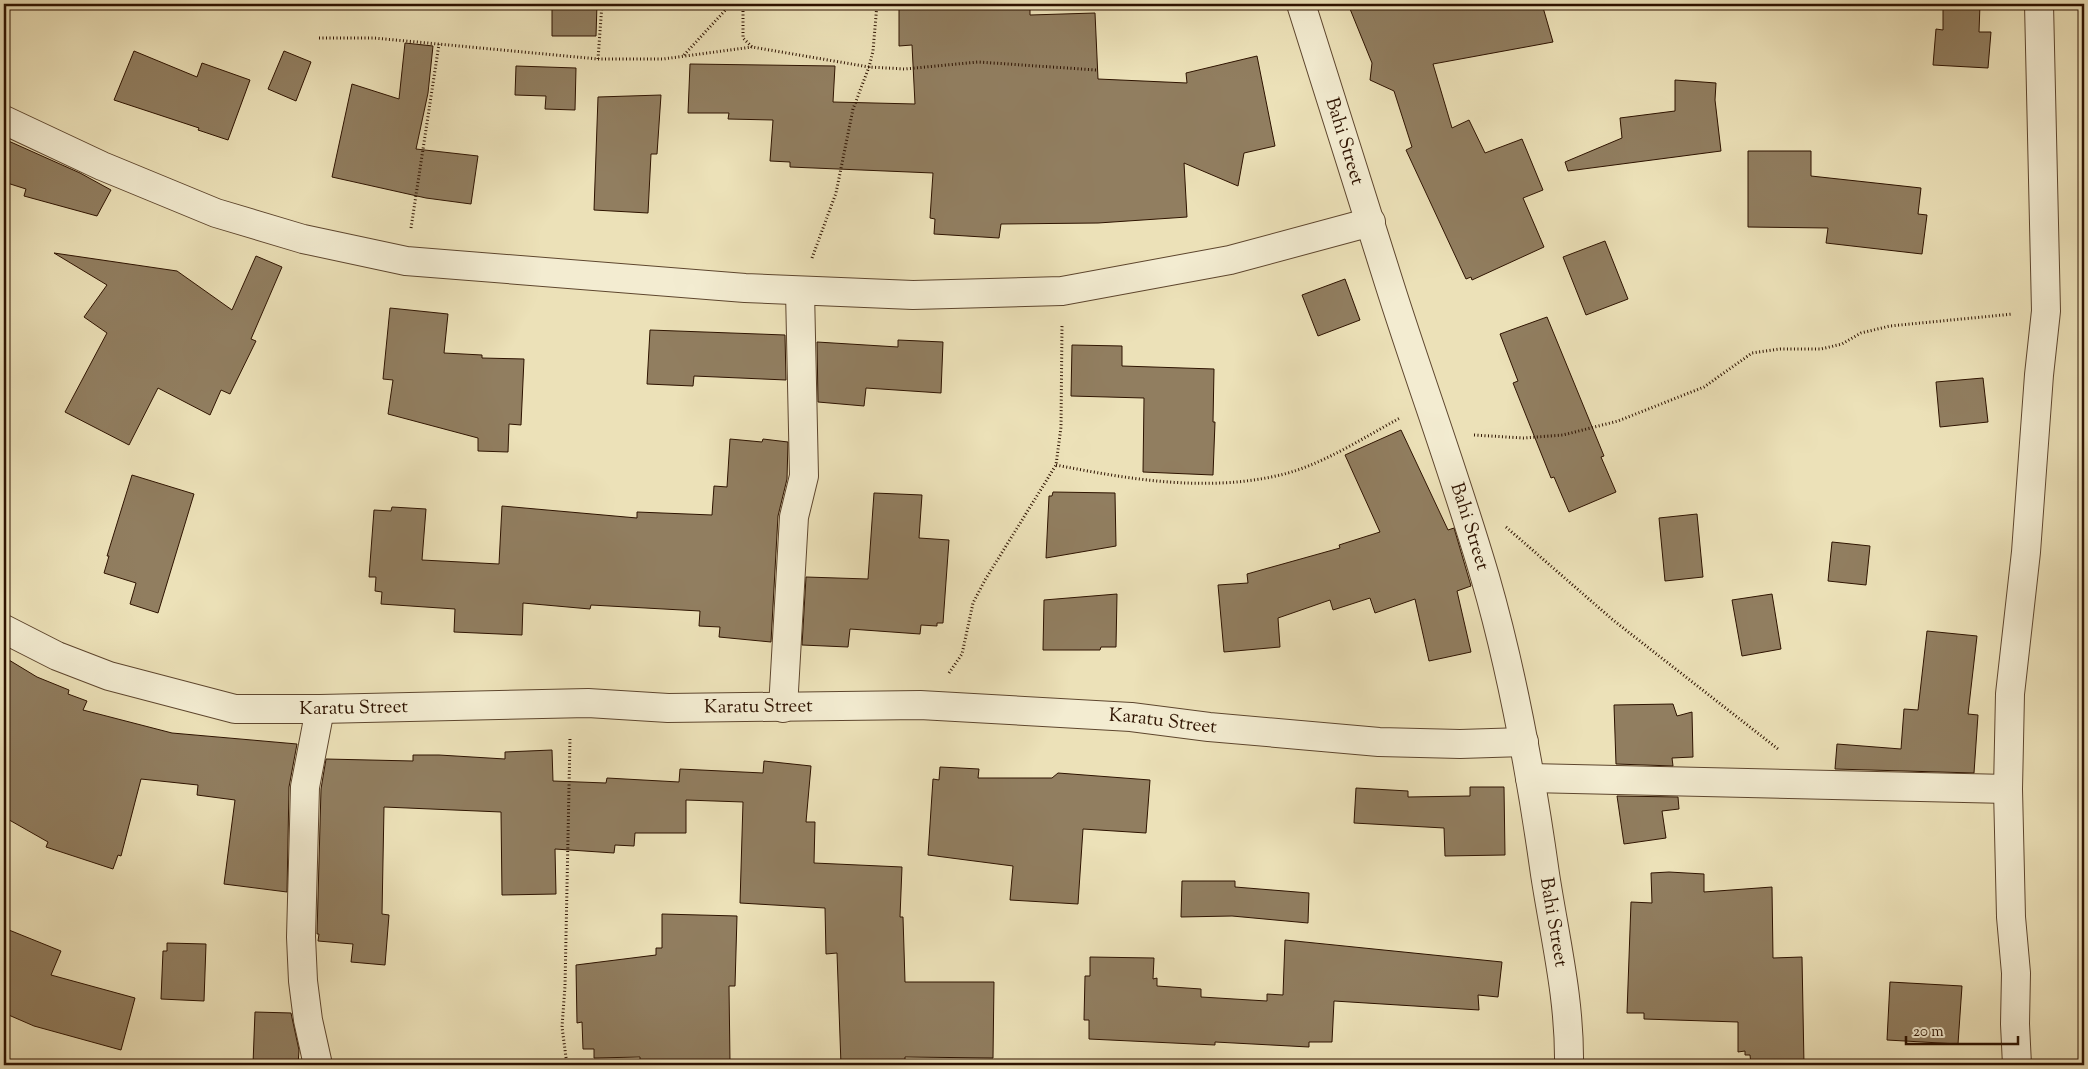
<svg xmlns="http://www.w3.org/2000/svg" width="2088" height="1069" viewBox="0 0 2088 1069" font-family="'Sorts Mill Goudy',serif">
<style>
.building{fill:#917e60;stroke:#2e1300}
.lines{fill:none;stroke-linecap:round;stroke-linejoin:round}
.minor-casing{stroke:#5e462e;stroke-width:30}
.path{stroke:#2e1300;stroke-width:3;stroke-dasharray:1 2.5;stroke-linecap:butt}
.minor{stroke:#f3ecd1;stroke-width:28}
.labels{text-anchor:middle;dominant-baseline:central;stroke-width:4;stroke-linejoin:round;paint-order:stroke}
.street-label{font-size:19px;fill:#2e1300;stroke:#f3ecd1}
</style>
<rect width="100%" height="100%" fill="#ece1b8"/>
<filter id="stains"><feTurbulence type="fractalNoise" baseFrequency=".004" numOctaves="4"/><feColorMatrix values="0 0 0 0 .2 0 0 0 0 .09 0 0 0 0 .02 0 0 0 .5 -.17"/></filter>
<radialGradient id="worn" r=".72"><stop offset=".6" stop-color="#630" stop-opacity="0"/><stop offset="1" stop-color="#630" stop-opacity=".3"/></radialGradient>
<g class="building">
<path d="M 552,4 L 597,4 L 596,36 L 552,36 Z"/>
<path d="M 899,4 L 1030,4 L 1030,15 L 1095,13 L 1098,79 L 1187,83 L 1186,73 L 1257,56 L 1275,146 L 1244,153 L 1238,186 L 1184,163 L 1187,217 L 1098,223 L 1001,224 L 999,238 L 934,234 L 935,219 L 930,218 L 933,173 L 790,167 L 790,162 L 770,161 L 773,120 L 728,119 L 729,113 L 688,113 L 690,64 L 835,66 L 833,102 L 915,104 L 912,45 L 899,46 Z"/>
<path d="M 1348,4 L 1542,4 L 1553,42 L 1433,64 L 1452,128 L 1469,120 L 1485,153 L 1522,139 L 1543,190 L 1523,198 L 1544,247 L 1472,280 L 1471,277 L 1466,279 L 1406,150 L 1412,147 L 1394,91 L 1370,80 L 1372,63 Z"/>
<path d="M 1943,4 L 1980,4 L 1979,32 L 1991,32 L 1988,68 L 1933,65 L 1936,29 L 1943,30 Z"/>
<path d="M 405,43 L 433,46 L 428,93 L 416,149 L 478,156 L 471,204 L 426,198 L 332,177 L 352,84 L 399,99 Z"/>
<path d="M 134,51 L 197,77 L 202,63 L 250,80 L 228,140 L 198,130 L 199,128 L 114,100 Z"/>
<path d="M 284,51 L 311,62 L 296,101 L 268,89 Z"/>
<path d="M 516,66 L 576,68 L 575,110 L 545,109 L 546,96 L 515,95 Z"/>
<path d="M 1675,80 L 1716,83 L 1715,100 L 1721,151 L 1568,171 L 1565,162 L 1622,138 L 1620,118 L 1675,111 Z"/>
<path d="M 661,95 L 657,154 L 651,154 L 648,213 L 594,210 L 598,97 Z"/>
<path d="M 4,139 L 80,173 L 111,190 L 97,216 L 24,196 L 26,189 L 4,182 Z"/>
<path d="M 1748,151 L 1811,151 L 1811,176 L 1921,188 L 1918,214 L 1927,215 L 1922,254 L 1826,243 L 1828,228 L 1748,227 Z"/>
<path d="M 1605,241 L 1628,299 L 1586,315 L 1563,257 Z"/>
<path d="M 54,253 L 177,271 L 232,310 L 256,256 L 282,267 L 251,339 L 256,341 L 230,394 L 221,390 L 210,415 L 158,388 L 129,445 L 65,412 L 107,333 L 84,317 L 107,285 Z"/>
<path d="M 1345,279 L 1360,320 L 1318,336 L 1302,295 Z"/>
<path d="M 390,308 L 448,314 L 444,353 L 482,355 L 482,358 L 524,359 L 521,425 L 509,424 L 508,452 L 478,451 L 478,438 L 388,414 L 393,380 L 383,379 Z"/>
<path d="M 1547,317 L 1604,456 L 1601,457 L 1616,492 L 1569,512 L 1554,477 L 1551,478 L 1513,383 L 1518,381 L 1500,334 Z"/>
<path d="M 650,330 L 785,335 L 786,380 L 694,376 L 693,386 L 647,384 Z"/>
<path d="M 898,340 L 943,342 L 941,393 L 866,388 L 864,406 L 818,402 L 817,342 L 898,347 Z"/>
<path d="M 1072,345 L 1122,346 L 1122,366 L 1214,369 L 1213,422 L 1215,422 L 1213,475 L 1143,472 L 1144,398 L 1071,396 Z"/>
<path d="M 1983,378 L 1988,422 L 1940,427 L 1936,382 Z"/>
<path d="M 1401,430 L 1448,530 L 1454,528 L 1459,545 L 1471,586 L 1457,591 L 1471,652 L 1429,661 L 1415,599 L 1375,613 L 1370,598 L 1333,610 L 1330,600 L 1278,618 L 1280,647 L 1224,652 L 1218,585 L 1248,583 L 1247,574 L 1340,548 L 1339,545 L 1380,532 L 1345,455 Z"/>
<path d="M 730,439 L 762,442 L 763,439 L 788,442 L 787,479 L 778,516 L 771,642 L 719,637 L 720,627 L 699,626 L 700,611 L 591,605 L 590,609 L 523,603 L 522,635 L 454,632 L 455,609 L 381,604 L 382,592 L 375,591 L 376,577 L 369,577 L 374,510 L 391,511 L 392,507 L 426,509 L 422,560 L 499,564 L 502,506 L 637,518 L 637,512 L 712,515 L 714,486 L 727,487 Z"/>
<path d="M 132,475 L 194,494 L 158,613 L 130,604 L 136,583 L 104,573 L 109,556 L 107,556 Z"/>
<path d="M 1053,492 L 1115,493 L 1116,546 L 1046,558 L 1049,496 L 1052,496 Z"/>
<path d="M 874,493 L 922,495 L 919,538 L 949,540 L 943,623 L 937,623 L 937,626 L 921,625 L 920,634 L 850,629 L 848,647 L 802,645 L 806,577 L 868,579 Z"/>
<path d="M 1697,514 L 1703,577 L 1665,581 L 1659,518 Z"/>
<path d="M 1832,542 L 1870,546 L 1866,585 L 1828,581 Z"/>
<path d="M 1117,594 L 1116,647 L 1101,647 L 1100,650 L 1043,650 L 1044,600 Z"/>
<path d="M 1772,594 L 1781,649 L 1742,656 L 1732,600 Z"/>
<path d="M 1927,631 L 1977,636 L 1968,714 L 1978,715 L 1974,773 L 1835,769 L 1837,744 L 1901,749 L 1904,709 L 1918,710 Z"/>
<path d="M 4,657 L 37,677 L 69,690 L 68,694 L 87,701 L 83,710 L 172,733 L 297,744 L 289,787 L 287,892 L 224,884 L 235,800 L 197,795 L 198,785 L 141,779 L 121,856 L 118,855 L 113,869 L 46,847 L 48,842 L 4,817 Z"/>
<path d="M 1673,704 L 1677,716 L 1692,712 L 1693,757 L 1672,758 L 1673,766 L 1616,764 L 1614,705 Z"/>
<path d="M 552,750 L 553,781 L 606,783 L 607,778 L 679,782 L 680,769 L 763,773 L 764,761 L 811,766 L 806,822 L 815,822 L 814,863 L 902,867 L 900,917 L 903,917 L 905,982 L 994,982 L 993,1058 L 905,1057 L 905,1064 L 841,1065 L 837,953 L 826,954 L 825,908 L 740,903 L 743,802 L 686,800 L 686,833 L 635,833 L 634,846 L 615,845 L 614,853 L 555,849 L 556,894 L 502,895 L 501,812 L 384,807 L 382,914 L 389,915 L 385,965 L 351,962 L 353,944 L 318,941 L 319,934 L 317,934 L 321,789 L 326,759 L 413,761 L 413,755 L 439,755 L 505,759 L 505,752 Z"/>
<path d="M 940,767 L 979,769 L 978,778 L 1052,778 L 1058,773 L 1150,780 L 1146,833 L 1083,829 L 1078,904 L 1010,900 L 1013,866 L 928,855 L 933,779 L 939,780 Z"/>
<path d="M 1470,787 L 1504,787 L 1505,855 L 1445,856 L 1444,828 L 1354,823 L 1356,788 L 1408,791 L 1408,797 L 1470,796 Z"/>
<path d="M 1617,796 L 1678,797 L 1679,809 L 1662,811 L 1666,838 L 1624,844 Z"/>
<path d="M 1669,872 L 1704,874 L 1704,892 L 1772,887 L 1773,958 L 1802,957 L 1804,1065 L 1751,1065 L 1750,1055 L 1745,1055 L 1745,1051 L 1738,1052 L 1738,1022 L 1644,1019 L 1644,1013 L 1627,1013 L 1631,902 L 1652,903 L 1651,873 Z"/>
<path d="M 1182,881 L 1235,881 L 1235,887 L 1309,893 L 1308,923 L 1232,916 L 1181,917 Z"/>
<path d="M 662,914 L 737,916 L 735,986 L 729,986 L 730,1062 L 701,1062 L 701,1065 L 640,1065 L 640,1057 L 594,1058 L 594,1049 L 583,1049 L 582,1022 L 577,1023 L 576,965 L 656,955 L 656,948 L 662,948 Z"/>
<path d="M 4,928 L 61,951 L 51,975 L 135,998 L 121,1050 L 34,1026 L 4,1013 Z"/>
<path d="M 1285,940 L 1502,962 L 1498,997 L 1478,995 L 1479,1010 L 1334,1001 L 1332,1042 L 1309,1042 L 1309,1047 L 1215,1042 L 1215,1045 L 1089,1039 L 1089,1020 L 1084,1020 L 1085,976 L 1090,976 L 1090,957 L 1154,958 L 1153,979 L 1157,978 L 1157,986 L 1201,989 L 1201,997 L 1267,1001 L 1267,994 L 1283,995 Z"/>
<path d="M 167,943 L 206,944 L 204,1001 L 161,999 L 163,951 L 167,951 Z"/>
<path d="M 1890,982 L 1962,986 L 1958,1044 L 1887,1040 Z"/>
<path d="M 255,1012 L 291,1013 L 299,1050 L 298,1065 L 253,1064 Z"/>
</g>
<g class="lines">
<defs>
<g id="minor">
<path id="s1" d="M 1301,4 C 1331,97 1359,190 1389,283 C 1420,381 1456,478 1485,577 C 1513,674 1531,774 1545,874 C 1555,939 1570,999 1569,1065"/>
<path d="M 4,120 L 102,166 L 216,213 L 303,239 L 406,261 L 745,288 L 913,295 L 1062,291 L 1230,260 L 1371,222"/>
<path id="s2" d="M 4,629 L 57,656 L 109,676 L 235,709 L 320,709 L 588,703 L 668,708 L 920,705 L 1131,717 L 1209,727 L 1379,742 L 1460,744 L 1524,742"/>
<path d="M 783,708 L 794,517 L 804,476 L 800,291"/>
<path d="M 1530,778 L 2008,789"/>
<path d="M 318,1065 L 308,1020 L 303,981 L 301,937 L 305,787 L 320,709"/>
<path d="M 2017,1065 L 2015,1024 L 2016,973 L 2011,917 L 2008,789 L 2010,694 L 2026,552 L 2039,375 L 2046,311 L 2039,4"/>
</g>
</defs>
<use href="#minor" class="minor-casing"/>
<g class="path">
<path d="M 743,4 L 743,38 L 752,47 L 869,67 L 905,69 L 978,62 L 1096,70"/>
<path d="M 319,38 L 374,38 L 598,59 L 663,59 L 752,47"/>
<path d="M 684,55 L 731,4"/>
<path d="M 598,59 L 602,4"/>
<path d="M 411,228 L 439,44"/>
<path d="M 812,258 L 836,193 L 853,109 L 869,67 L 873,51 L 877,4"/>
<path d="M 1474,435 L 1523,438 L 1563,435 L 1618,421 L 1704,387 L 1752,353 L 1780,349 L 1821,349 L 1842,344 L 1861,333 L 1890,326 L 2013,314"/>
<path d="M 1056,465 C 1128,479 1203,492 1276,476 C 1319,467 1361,439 1400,418"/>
<path d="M 1506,527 L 1613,620 L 1778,749"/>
<path d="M 949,673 L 962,654 L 973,603 L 985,580 L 1056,465 L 1061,427 L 1062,325"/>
<path d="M 567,1065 L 562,1027 L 565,986 L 570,738"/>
</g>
<use href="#minor" class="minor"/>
</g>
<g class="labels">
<g class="street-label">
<text stroke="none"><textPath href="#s1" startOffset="144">Bahi Street</textPath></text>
<text stroke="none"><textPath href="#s1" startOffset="549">Bahi Street</textPath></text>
<text stroke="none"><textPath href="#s2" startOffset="769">Karatu Street</textPath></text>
<text stroke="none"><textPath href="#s2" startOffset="364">Karatu Street</textPath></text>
<text stroke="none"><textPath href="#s2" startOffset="1174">Karatu Street</textPath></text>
<text stroke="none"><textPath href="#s1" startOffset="954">Bahi Street</textPath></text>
</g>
</g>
<rect width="2088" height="1069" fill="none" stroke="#ece1b8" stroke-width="20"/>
<rect x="5" y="5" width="2078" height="1059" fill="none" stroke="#2e1300" stroke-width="2.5"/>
<rect x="10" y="10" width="2068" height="1049" fill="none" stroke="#2e1300"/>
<path d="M1906 1036v8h112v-8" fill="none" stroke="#2e1300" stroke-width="2.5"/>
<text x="1913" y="1036" font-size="15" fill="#2e1300" stroke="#f3ecd1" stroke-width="4" paint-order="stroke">20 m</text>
<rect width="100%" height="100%" filter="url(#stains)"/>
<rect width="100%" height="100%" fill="url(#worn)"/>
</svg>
